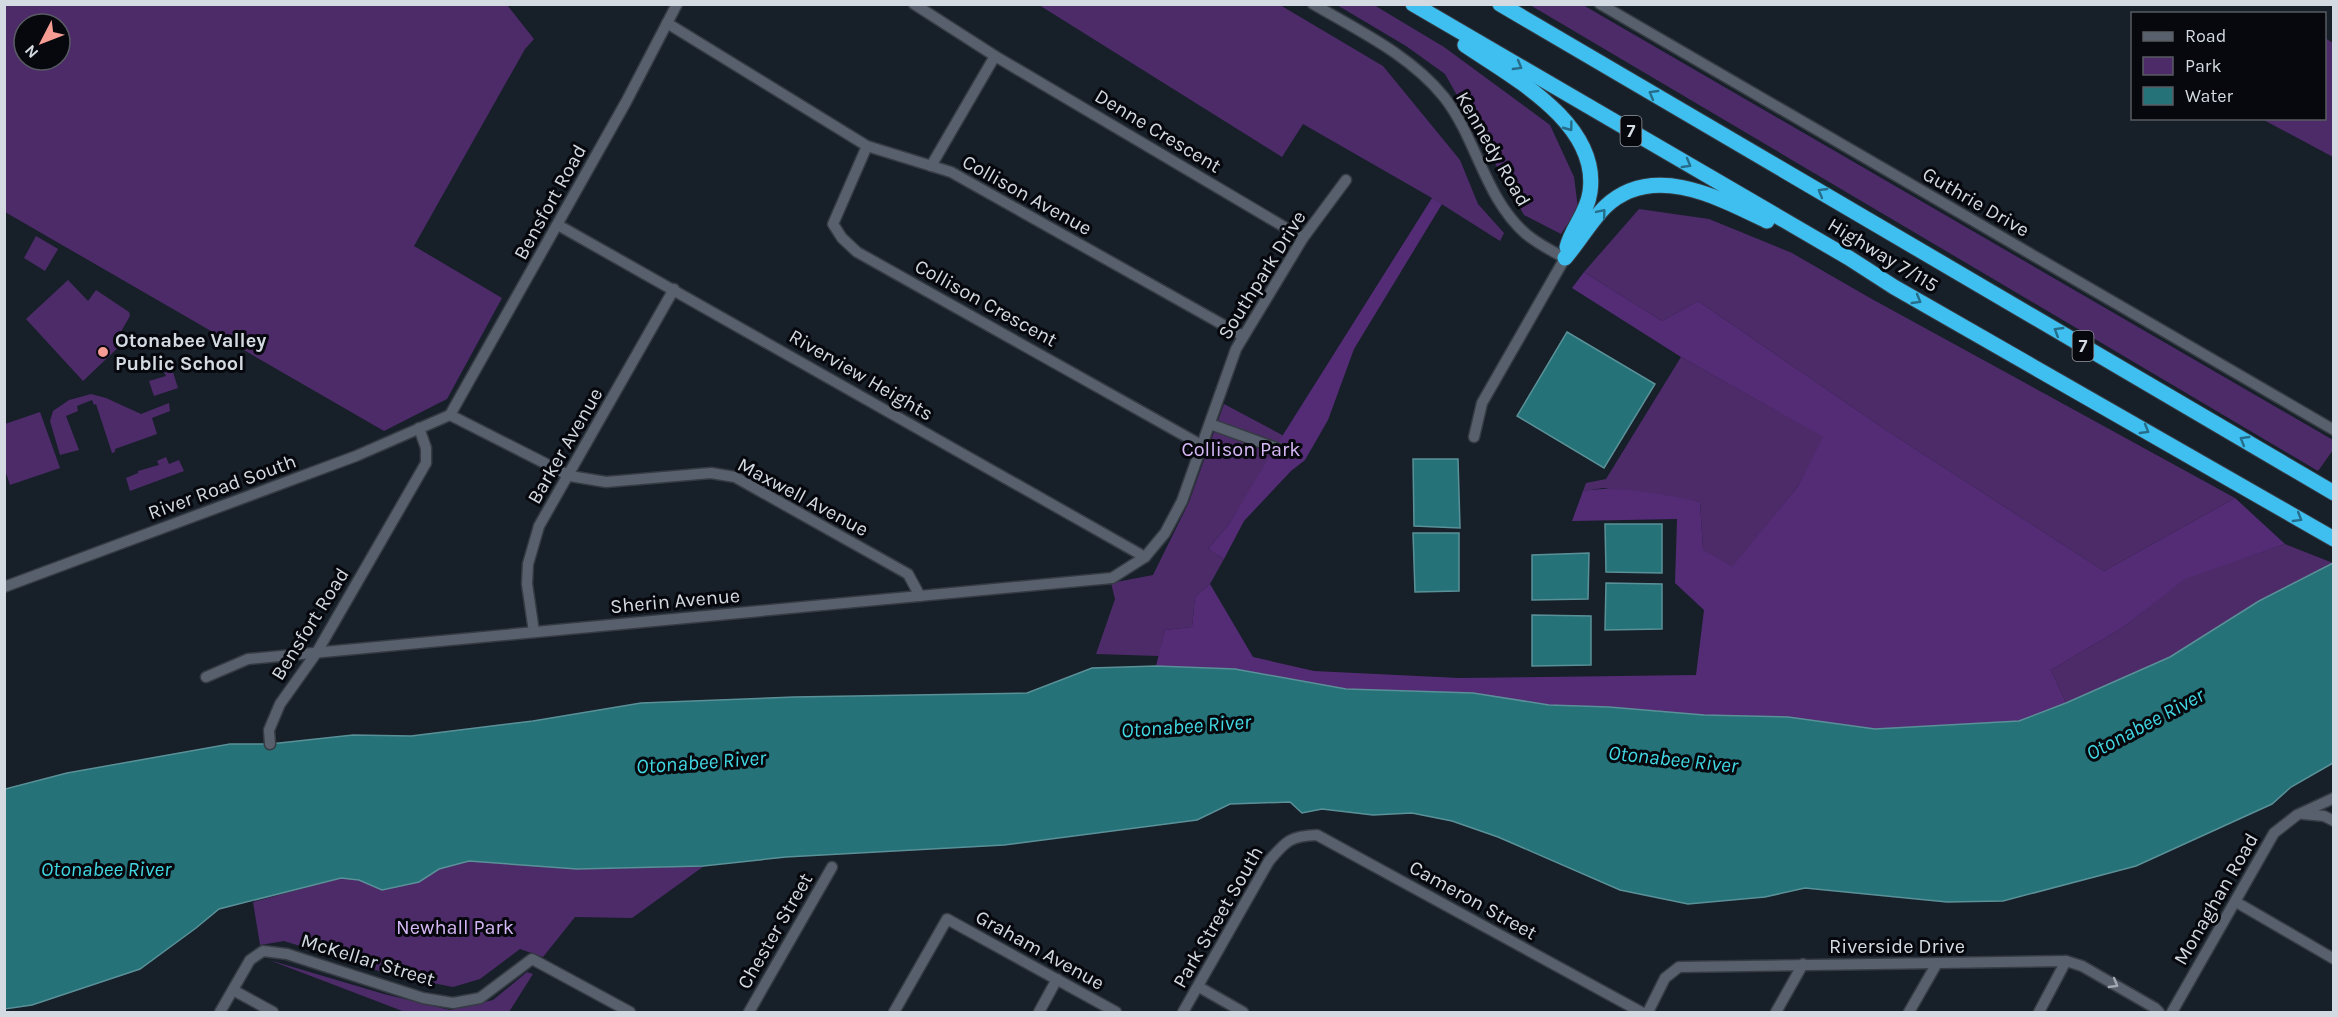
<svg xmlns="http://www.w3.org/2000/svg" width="2338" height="1017" viewBox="0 0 2338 1017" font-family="Karla,sans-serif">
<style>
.green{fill:#4d2b69;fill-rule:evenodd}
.forest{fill:#542c75}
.water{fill:#257278;stroke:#5a9198;stroke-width:1.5}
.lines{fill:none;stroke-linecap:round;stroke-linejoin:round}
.minor-casing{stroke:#363b43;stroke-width:13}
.highway-casing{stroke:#363b43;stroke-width:17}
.minor{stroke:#57606c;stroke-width:10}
.highway{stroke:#3fbff0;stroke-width:15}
.oneway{stroke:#256d8a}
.oneway2{stroke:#a2a9b2}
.poi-dot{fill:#f59c94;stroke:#06080d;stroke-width:2}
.labels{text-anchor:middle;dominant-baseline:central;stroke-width:6;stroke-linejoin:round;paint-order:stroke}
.shield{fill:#06080d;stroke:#969ba1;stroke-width:1.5}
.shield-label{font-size:18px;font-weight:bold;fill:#d4dae1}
.street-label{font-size:20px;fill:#d4dae1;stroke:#06080d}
.poi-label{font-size:20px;font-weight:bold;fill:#d4dae1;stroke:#06080d;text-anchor:start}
.park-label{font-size:20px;fill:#d6b8f6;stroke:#06080d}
.water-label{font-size:21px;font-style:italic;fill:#42d8e3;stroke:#06080d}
</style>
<rect width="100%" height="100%" fill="#171f29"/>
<g class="green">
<path d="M 4,5 L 507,5 L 534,39 L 525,49 L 414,246 L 502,298 L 447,399 L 384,431 L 5,212 ZM 24,24 L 60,24 L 60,60 L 24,60 Z"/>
<path d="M 1039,5 L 1280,5 L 1383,66 L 1460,160 L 1478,204 L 1504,233 L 1500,241 L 1432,198 L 1303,124 L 1282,157 Z"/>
<path d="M 1337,5 L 1374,5 L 1444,47 L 1550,125 L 1574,177 L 1578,208 L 1561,234 L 1524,215 L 1445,74 L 1406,46 Z"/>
<path d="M 1530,5 L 1583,5 L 2333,440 L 2333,450 L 2318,471 Z"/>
<path d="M 2325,38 L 2333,43 L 2333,157 L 2262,119 L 2324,118 Z"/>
<path d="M 1639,209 L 1709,219 L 1792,253 L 1870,298 L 2235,498 L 2104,571 L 1886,430 L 1698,301 L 1662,321 L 1584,272 Z"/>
<path d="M 36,236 L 58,249 L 45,271 L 24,258 Z"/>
<path d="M 68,280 L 88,301 L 96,290 L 129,312 L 130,316 L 119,335 L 124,342 L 83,381 L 26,319 Z"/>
<path d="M 1681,357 L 1824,437 L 1798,486 L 1732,568 L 1703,549 L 1700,502 L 1603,488 L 1583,491 L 1586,483 L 1606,479 Z"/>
<path d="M 172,369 L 178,388 L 154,396 L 149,381 L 166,376 L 164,372 Z"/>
<path d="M 91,394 L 106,398 L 141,414 L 169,403 L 170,411 L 152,418 L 157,434 L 115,449 L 115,452 L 112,453 L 96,404 L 94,405 L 92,400 L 77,406 L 78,411 L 66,416 L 79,450 L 60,455 L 50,421 L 53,411 L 69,400 Z"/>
<path d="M 1224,404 L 1284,436 L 1229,524 L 1208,549 L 1224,559 L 1210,584 L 1195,597 L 1192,627 L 1165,630 L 1159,656 L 1096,654 L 1115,599 L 1111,583 L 1153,575 L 1189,502 Z"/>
<path d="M 40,412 L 60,468 L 10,485 L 5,470 L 5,424 Z"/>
<path d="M 166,457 L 169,464 L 179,460 L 184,471 L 130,491 L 126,478 L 138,473 L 138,471 L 159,465 L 157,461 Z"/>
<path d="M 2285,544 L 2333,563 L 2259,601 L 2170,657 L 2066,703 L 2051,670 L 2122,628 L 2185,578 Z"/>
<path d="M 469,861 L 577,869 L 704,866 L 632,918 L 575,917 L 543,957 L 520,949 L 480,979 L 453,987 L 392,975 L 284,941 L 260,945 L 253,902 L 341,878 L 359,880 L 382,890 L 419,882 L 439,869 Z"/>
<path d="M 269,960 L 384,994 L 450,1010 L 493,1000 L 527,972 L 533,974 L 509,1012 L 405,1012 Z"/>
</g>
<g class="forest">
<path d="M 1432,198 L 1442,204 L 1354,349 L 1328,420 L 1305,460 L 1291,471 L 1244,521 L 1224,559 L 1208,549 L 1229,524 L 1276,446 Z"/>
<path d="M 1584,272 L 1662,321 L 1698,301 L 1886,430 L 2104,571 L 2235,498 L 2285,544 L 2185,579 L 2122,628 L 2051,670 L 2066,703 L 2019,721 L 1875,729 L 1788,717 L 1704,715 L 1609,707 L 1549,705 L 1473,693 L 1346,689 L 1235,669 L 1156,666 L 1165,630 L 1192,627 L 1195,597 L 1210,584 L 1253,657 L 1314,671 L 1459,678 L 1696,675 L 1704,610 L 1675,583 L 1677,519 L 1572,521 L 1583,491 C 1622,485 1661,494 1700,502 L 1703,549 L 1732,567 L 1798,486 L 1823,437 L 1681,357 L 1572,288 Z"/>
</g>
<g class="water">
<path d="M 1567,332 L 1655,384 L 1604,468 L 1517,416 Z"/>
<path d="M 1413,459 L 1458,459 L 1460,528 L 1414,526 Z"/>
<path d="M 1605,524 L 1662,524 L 1662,573 L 1606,572 Z"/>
<path d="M 1413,533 L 1459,533 L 1459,591 L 1415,592 Z"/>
<path d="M 1589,553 L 1588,599 L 1532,600 L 1532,555 Z"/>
<path d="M 2333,563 L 2333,763 L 2291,787 L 2272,804 L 2136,866 L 2003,901 L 1947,902 L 1805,888 L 1765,897 L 1688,904 L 1620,890 L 1498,837 L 1452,821 L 1412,813 L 1373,815 L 1322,809 L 1302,813 L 1290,802 L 1230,804 L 1197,820 L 1004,845 L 786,857 L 703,866 L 577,869 L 469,861 L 439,869 L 419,882 L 382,890 L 359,880 L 341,878 L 219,909 L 196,928 L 140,969 L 32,1005 L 5,1009 L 5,789 L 67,773 L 230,744 L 270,744 L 353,735 L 411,736 L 533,721 L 641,703 L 794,697 L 1027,693 L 1092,668 L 1156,666 L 1235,669 L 1346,689 L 1473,693 L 1549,705 L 1609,707 L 1704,715 L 1788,717 L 1875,729 L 2019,721 L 2066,703 L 2170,657 L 2259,601 Z"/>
<path d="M 1606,583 L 1662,584 L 1662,629 L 1605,630 Z"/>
<path d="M 1532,615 L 1591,616 L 1591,665 L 1532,666 Z"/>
</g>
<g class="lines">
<defs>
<g id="minor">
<path d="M 914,4 L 995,56 L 1303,238"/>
<path d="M 1313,4 C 1359,31 1410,55 1444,97 C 1477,139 1484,197 1526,234 C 1538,244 1552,251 1565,258 L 1482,403 L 1474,437"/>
<path d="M 1600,4 L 2334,430"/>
<path d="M 667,23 L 867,146 L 951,172 L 1243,336"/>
<path d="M 867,146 L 833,224 L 842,238 L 857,252 L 1203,446"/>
<path d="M 931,166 L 995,56"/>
<path d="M 558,225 L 1145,557"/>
<path d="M 450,415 L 570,476 L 606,482 L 711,473 L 735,477 L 908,574 L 920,596"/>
<path d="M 450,415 L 626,102 L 677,4"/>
<path d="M 1210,424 L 1279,449"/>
<path d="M 4,587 L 356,456 L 450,415"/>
<path d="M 534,632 L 527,584 L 528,564 L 539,526 L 674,289"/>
<path d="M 206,677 L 248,659 L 1112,578 L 1145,557 L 1165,533 L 1182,501 L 1236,349 L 1303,238 L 1346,180"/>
<path d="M 270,744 L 269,730 L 280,704 L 317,652 L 426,463 L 426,448 L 419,428"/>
<path d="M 2303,814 L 2324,816 L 2334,821"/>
<path d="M 2236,902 L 2334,959"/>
<path d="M 1199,987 L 1243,1012"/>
<path d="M 233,990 L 273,1012"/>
<path d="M 220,1012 L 250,960 L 263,951 L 287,954 L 423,998 L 453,1003 L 480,998 L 532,959 L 630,1012"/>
<path d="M 749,1012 L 832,867"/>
<path d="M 894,1012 L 947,919 L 1116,1012"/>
<path d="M 1039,1012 L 1057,979"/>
<path d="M 1183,1012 L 1269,861 C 1286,841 1290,836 1317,835 L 1641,1012"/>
<path d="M 1648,1012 L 1665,978 L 1679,967 L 2066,961 L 2082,966 L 2155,1008 L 2159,1012"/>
<path d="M 1776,1012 L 1803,964"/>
<path d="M 1909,1012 L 1936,965"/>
<path d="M 2039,1012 L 2066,961"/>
<path d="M 2172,1012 L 2274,833 L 2297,815 L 2334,798"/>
</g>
<g id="highway">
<path d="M 1413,4 L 1849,258 L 1894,287 L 2334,539"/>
<path d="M 1500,4 L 2334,493"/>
<path d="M 1465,45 C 1512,77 1600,123 1590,192 C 1587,214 1572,227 1567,247"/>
<path d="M 1565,258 C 1578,243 1591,221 1605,207 C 1652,162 1718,197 1767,221"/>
</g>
</defs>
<use href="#minor" class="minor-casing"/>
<use href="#highway" class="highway-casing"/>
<use href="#minor" class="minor"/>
<use href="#highway" class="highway"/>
</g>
<defs><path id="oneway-chevron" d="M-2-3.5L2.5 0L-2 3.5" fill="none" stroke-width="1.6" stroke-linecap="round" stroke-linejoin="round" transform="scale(1.5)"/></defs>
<g class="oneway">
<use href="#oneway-chevron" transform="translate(1518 66) rotate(30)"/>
<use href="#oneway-chevron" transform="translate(1653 94) rotate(-150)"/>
<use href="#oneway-chevron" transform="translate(1569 127) rotate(53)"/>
<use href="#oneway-chevron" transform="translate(1687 164) rotate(30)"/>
<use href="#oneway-chevron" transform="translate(1822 192) rotate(-150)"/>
<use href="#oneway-chevron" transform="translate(1602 213) rotate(-50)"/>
<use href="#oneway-chevron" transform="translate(1917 300) rotate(30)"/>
<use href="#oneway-chevron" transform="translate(2058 331) rotate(-149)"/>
<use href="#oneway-chevron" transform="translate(2145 430) rotate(30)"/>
<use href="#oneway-chevron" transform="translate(2244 440) rotate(-149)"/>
<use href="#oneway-chevron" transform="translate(2298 518) rotate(31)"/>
</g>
<use class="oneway2" href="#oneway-chevron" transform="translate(2114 984) rotate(30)"/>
<circle class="poi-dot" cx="103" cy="352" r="6"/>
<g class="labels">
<g class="shield">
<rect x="1620.5" y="116" width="21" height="30" rx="4.5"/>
<rect x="2072.5" y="331" width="21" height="30" rx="4.5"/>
</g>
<g class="shield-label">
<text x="1631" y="131">7</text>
<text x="2083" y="346">7</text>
</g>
<g class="street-label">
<text transform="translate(1158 131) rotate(31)">Denne Crescent</text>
<text transform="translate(1493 149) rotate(60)">Kennedy Road</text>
<text transform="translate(1027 195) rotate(29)">Collison Avenue</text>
<text transform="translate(550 202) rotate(-61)">Bensfort Road</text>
<text transform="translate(1976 202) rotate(30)">Guthrie Drive</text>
<text transform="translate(1883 255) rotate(31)">Highway 7/115</text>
<text transform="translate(1262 275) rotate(-58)">Southpark Drive</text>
<text transform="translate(986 303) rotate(29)">Collison Crescent</text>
<text transform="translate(861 375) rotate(30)">Riverview Heights</text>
<text transform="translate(565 446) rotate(-60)">Barker Avenue</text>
<text transform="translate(222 487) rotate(-20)">River Road South</text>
<text transform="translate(803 497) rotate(28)">Maxwell Avenue</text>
<text transform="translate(675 601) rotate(-5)">Sherin Avenue</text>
<text transform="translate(310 624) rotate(-58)">Bensfort Road</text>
<text transform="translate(2216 899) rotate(-60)">Monaghan Road</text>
<text transform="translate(1473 900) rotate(29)">Cameron Street</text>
<text transform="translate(1218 917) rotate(-60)">Park Street South</text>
<text transform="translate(775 931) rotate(-60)">Chester Street</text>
<text x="1897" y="946">Riverside Drive</text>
<text transform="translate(1040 950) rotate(29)">Graham Avenue</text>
<text transform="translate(368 960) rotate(17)">McKellar Street</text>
</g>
<g class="poi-label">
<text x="115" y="340">Otonabee Valley<tspan x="115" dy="23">Public School</tspan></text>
</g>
<g class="park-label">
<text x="1241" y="449">Collison Park</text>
<text x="455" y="927">Newhall Park</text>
</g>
<g class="water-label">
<text transform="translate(2145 724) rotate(-28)">Otonabee River</text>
<text transform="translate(1186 726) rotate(-4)">Otonabee River</text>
<text transform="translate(1673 759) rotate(6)">Otonabee River</text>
<text transform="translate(701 762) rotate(-4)">Otonabee River</text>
<text x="106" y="869">Otonabee River</text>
</g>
</g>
<rect width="2338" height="1017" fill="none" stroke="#d4dae1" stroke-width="12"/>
<rect x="2131" y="12" width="195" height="108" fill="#06080d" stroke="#585c62" stroke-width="1.5"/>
<rect x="2143" y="32" width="30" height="9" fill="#57606c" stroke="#585c62" stroke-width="1.5"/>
<text x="2185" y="42" font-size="18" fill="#d4dae1">Road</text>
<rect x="2143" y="57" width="30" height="18" fill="#4d2b69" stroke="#585c62" stroke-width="1.5"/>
<text x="2185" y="72" font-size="18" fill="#d4dae1">Park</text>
<rect x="2143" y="87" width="30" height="18" fill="#257278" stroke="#585c62" stroke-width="1.5"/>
<text x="2185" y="102" font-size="18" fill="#d4dae1">Water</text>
<g transform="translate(42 42) rotate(228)"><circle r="28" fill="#06080d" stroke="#585c62" stroke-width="1.5"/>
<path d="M0-4.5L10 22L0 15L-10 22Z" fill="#f59c94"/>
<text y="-9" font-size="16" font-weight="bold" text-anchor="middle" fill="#d4dae1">N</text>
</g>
</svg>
